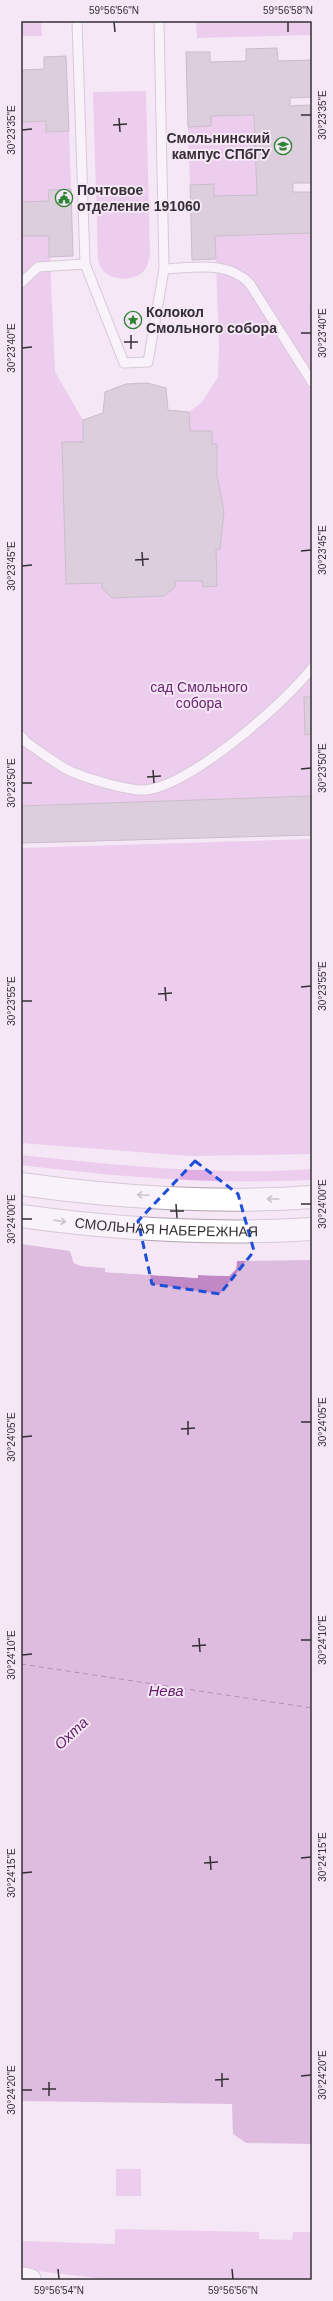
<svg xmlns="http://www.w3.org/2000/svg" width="333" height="2301" viewBox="0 0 333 2301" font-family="Arial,sans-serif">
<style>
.green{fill:#dfaee3}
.water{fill:#c188c6}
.pier{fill:#f5e7f6}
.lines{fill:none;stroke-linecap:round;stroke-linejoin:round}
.ferry{stroke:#621d68;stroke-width:1;stroke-dasharray:5 4;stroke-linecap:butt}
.building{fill:#bdafbe;stroke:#958896}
.service-casing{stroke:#b0a3b1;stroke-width:11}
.secondary-casing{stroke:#b0a3b1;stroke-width:24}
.service{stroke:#fff;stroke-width:9}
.secondary{stroke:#fff;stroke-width:22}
.oneway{stroke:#9a979a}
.marked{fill:none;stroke:#1d4ed8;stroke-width:3;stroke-dasharray:8 5;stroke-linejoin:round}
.ticks{fill:none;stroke:#342f35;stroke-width:1.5}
.labels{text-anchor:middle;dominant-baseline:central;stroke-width:4;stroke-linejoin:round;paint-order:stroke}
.poi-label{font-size:14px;font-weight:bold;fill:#342f35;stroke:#f5e7f6;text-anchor:start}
.park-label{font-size:14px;fill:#692470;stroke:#f5e7f6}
.street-label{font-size:14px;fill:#342f35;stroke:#f5e7f6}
.water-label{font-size:15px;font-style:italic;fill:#621d68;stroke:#f5e7f6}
.neatline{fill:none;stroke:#342f35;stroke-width:1.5}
.ticks-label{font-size:10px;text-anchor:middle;fill:#342f35}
</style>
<rect width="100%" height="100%" fill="#f5e7f6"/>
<g class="green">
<path d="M 21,21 L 41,21 L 42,36 L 21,36 Z"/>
<path d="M 196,21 L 312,21 L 312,35 L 197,38 Z"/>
<path d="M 146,91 L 150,255 C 149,259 148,264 146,268 C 139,281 114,282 103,271 C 101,268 99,263 98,260 L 93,92 Z"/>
<path d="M 254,115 L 257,195 L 214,196 L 214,184 L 190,185 L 188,127 L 211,126 L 211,116 Z"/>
<path d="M 46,121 L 46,132 L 69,131 L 71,189 L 48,190 L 49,201 L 21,202 L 21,122 Z"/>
<path d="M 312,233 L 312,306 L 310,306 L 312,337 L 312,697 L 306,735 L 312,734 L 312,796 L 21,806 L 21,236 L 49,236 L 55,372 L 83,420 L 83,442 L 62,443 L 66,584 L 102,583 L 112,598 L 164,596 L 174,587 L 175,581 L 202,581 L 216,549 L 220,548 L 224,512 L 217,475 L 217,444 L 212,444 L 212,431 L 190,431 L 189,412 L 202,402 L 218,377 L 219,346 L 215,236 Z"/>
<path d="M 312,839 L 312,1154 L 190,1156 L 21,1143 L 21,848 Z"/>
<path d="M 21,1155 C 115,1165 218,1176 312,1169 L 312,1180 C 215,1185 117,1177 21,1165 Z"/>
<rect x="116" y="2169" width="25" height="27"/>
<path d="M 21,2227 L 22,2241 L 115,2244 L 115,2229 L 259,2232 L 259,2239 L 292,2240 L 293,2232 L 312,2232 L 312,2280 L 113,2280 L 21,2269 Z"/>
</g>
<path class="water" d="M 21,1244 L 70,1251 L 74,1263 L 81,1266 L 106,1268 L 105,1272 L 198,1278 L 198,1275 L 229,1276 L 236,1269 L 237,1261 L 312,1260 L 312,2144 L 246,2143 L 233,2134 L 232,2104 L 21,2101 Z"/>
<path class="pier" d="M 70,1251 L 72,1251 L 76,1262 L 82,1264 L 106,1266 L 107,1270 L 196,1276 L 198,1273 L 228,1274 L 232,1272 L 235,1261 L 237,1261 L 236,1269 L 229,1276 L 198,1275 L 198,1278 L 105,1272 L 105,1268 L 81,1266 L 74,1263 Z"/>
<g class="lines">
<path class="ferry" d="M 21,1664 L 312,1708"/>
</g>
<g class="building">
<path d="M 277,48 L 278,61 L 312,60 L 312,97 L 290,98 L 290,106 L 310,105 L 312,183 L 293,183 L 293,192 L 312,192 L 312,233 L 215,236 L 216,259 L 192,260 L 190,185 L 214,184 L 214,196 L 257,195 L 254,115 L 211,116 L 211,126 L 188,127 L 186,52 L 210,52 L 210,62 L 246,61 L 246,49 Z"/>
<path d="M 66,56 L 69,131 L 46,132 L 46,121 L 21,122 L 21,70 L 44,69 L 44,57 Z"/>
<path d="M 71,189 L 73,256 L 49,257 L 49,236 L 21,236 L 21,202 L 49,201 L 48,190 Z"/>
<path d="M 310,306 L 312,306 L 312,337 L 311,337 Z"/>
<path d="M 147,383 L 166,388 L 168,410 L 189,412 L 190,431 L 212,431 L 212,444 L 217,444 L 217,475 L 224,512 L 220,549 L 216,549 L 217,586 L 203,587 L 202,581 L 175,581 L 175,587 L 164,596 L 112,598 L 102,588 L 102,583 L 66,584 L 62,442 L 83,442 L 83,420 L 103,413 L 105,392 L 126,384 Z"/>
<path d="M 304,697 L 312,697 L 312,734 L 305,735 Z"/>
<path d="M 312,796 L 312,835 L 21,843 L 21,806 Z"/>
</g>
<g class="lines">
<defs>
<g id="service">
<path d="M 77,21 L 85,264 L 124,363 L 148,362 L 164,269 L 159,21"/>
<path d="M 164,269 C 194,268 228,260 250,284 L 312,382"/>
<path d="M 21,283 L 38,267 L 85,264"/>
<path d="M 21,736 L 26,742 C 39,751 52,761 66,769 C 81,777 128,791 145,790 C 190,786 284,704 312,668"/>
</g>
<g id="secondary">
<path d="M 21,1184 C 113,1197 220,1204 312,1197"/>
<path id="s1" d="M 21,1216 C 115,1229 217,1235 312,1229"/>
<path d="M 21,2278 L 30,2280"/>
</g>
</defs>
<use href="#service" class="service-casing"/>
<use href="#secondary" class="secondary-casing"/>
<use href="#service" class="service"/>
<use href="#secondary" class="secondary"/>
</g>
<defs><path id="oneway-shaft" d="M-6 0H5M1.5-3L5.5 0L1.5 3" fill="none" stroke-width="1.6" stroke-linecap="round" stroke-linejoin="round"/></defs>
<g class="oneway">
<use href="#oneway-shaft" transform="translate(143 1195) rotate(-177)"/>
<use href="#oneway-shaft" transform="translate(273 1199) rotate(-180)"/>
<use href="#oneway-shaft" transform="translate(60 1221) rotate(8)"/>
</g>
<path d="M0 0H333V2301H0ZM 195,1161 L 238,1194 L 254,1251 L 220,1294 L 152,1284 L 138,1221 Z" fill="#f5e7f6" fill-opacity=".55" fill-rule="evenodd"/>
<path class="marked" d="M 195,1161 L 238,1194 L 254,1251 L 220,1294 L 152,1284 L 138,1221 Z"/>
<path class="ticks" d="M 114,22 L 115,32M 288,22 L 288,32M 301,115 L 311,115M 119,118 L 120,132M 113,125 L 127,124M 22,130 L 32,129M 301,333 L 311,333M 131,335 L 131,349M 124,342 L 138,342M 22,348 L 32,347M 301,551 L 311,550M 142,552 L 143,566M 135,560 L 149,559M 22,566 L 32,565M 301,769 L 311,768M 153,770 L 154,783M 147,777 L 161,776M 22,783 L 32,783M 165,987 L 166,1001M 301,987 L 311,986M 158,994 L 172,993M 22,1001 L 32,1001M 176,1204 L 177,1218M 301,1204 L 311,1204M 170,1211 L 184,1211M 22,1219 L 32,1219M 188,1421 L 188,1435M 301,1422 L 311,1422M 181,1429 L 195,1428M 22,1437 L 32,1436M 199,1638 L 200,1652M 301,1640 L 311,1640M 192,1646 L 206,1645M 22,1655 L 32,1654M 210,1856 L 211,1870M 301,1858 L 311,1857M 204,1863 L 218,1862M 22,1873 L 32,1872M 222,2073 L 222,2087M 301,2076 L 311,2075M 215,2080 L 229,2079M 49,2082 L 49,2096M 42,2089 L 56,2089M 22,2090 L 32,2090M 58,2269 L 59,2279M 232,2269 L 233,2279"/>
<defs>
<symbol id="school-ring" viewBox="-11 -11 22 22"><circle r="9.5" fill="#f5e7f6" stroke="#2e8432" stroke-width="1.5"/><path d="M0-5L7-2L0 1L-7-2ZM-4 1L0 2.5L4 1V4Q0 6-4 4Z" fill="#2e8432"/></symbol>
<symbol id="civic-ring" viewBox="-11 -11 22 22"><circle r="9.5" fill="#f5e7f6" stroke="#2e8432" stroke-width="1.5"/><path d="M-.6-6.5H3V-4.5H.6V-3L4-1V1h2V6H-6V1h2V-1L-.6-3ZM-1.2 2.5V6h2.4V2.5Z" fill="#2e8432"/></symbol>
<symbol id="sight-ring" viewBox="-11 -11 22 22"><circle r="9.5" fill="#f5e7f6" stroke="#2e8432" stroke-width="1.5"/><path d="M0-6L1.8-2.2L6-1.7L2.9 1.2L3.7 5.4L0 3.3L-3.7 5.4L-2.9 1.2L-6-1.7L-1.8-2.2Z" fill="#2e8432"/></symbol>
</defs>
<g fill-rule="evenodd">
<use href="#school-ring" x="273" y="136" width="20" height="20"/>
<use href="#civic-ring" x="54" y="188" width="20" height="20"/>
<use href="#sight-ring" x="123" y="310" width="20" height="20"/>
</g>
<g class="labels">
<g class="poi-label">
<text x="270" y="138" text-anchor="end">Смольнинский<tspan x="270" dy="16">кампус СПбГУ</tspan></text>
<text x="77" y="190">Почтовое<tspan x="77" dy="16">отделение 191060</tspan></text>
<text x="146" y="312">Колокол<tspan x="146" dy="16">Смольного собора</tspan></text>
</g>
<g class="park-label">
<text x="199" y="687">сад Смольного<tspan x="199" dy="16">собора</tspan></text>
</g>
<g class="street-label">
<text stroke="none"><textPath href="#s1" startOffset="146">СМОЛЬНАЯ НАБЕРЕЖНАЯ</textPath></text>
</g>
<g class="water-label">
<text x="166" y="1690">Нева</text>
<text transform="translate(71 1733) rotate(-43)">Охта</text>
</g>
</g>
<rect width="333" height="2301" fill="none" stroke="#f5e7f6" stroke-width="44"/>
<rect x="22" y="22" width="289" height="2257" class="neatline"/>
<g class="ticks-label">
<text x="114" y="14">59°56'56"N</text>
<text x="288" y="14">59°56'58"N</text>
<text transform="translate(322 115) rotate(-90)" y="4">30°23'35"E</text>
<text transform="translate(11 130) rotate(-90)" y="4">30°23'35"E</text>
<text transform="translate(322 333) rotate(-90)" y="4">30°23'40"E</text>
<text transform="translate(11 348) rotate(-90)" y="4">30°23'40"E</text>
<text transform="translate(322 550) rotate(-90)" y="4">30°23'45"E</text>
<text transform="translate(11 566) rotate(-90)" y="4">30°23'45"E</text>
<text transform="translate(322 768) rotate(-90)" y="4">30°23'50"E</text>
<text transform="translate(11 783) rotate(-90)" y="4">30°23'50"E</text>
<text transform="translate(322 986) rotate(-90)" y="4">30°23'55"E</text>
<text transform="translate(11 1001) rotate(-90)" y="4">30°23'55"E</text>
<text transform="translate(322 1204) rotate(-90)" y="4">30°24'00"E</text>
<text transform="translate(11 1219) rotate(-90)" y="4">30°24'00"E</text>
<text transform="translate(322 1422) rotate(-90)" y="4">30°24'05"E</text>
<text transform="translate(11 1437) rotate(-90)" y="4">30°24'05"E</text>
<text transform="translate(322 1640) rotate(-90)" y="4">30°24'10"E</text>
<text transform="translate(11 1655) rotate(-90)" y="4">30°24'10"E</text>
<text transform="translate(322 1857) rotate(-90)" y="4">30°24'15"E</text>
<text transform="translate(11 1873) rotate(-90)" y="4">30°24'15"E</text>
<text transform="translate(322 2075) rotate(-90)" y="4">30°24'20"E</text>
<text transform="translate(11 2090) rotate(-90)" y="4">30°24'20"E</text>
<text x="59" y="2294">59°56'54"N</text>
<text x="233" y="2294">59°56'56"N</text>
</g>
</svg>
